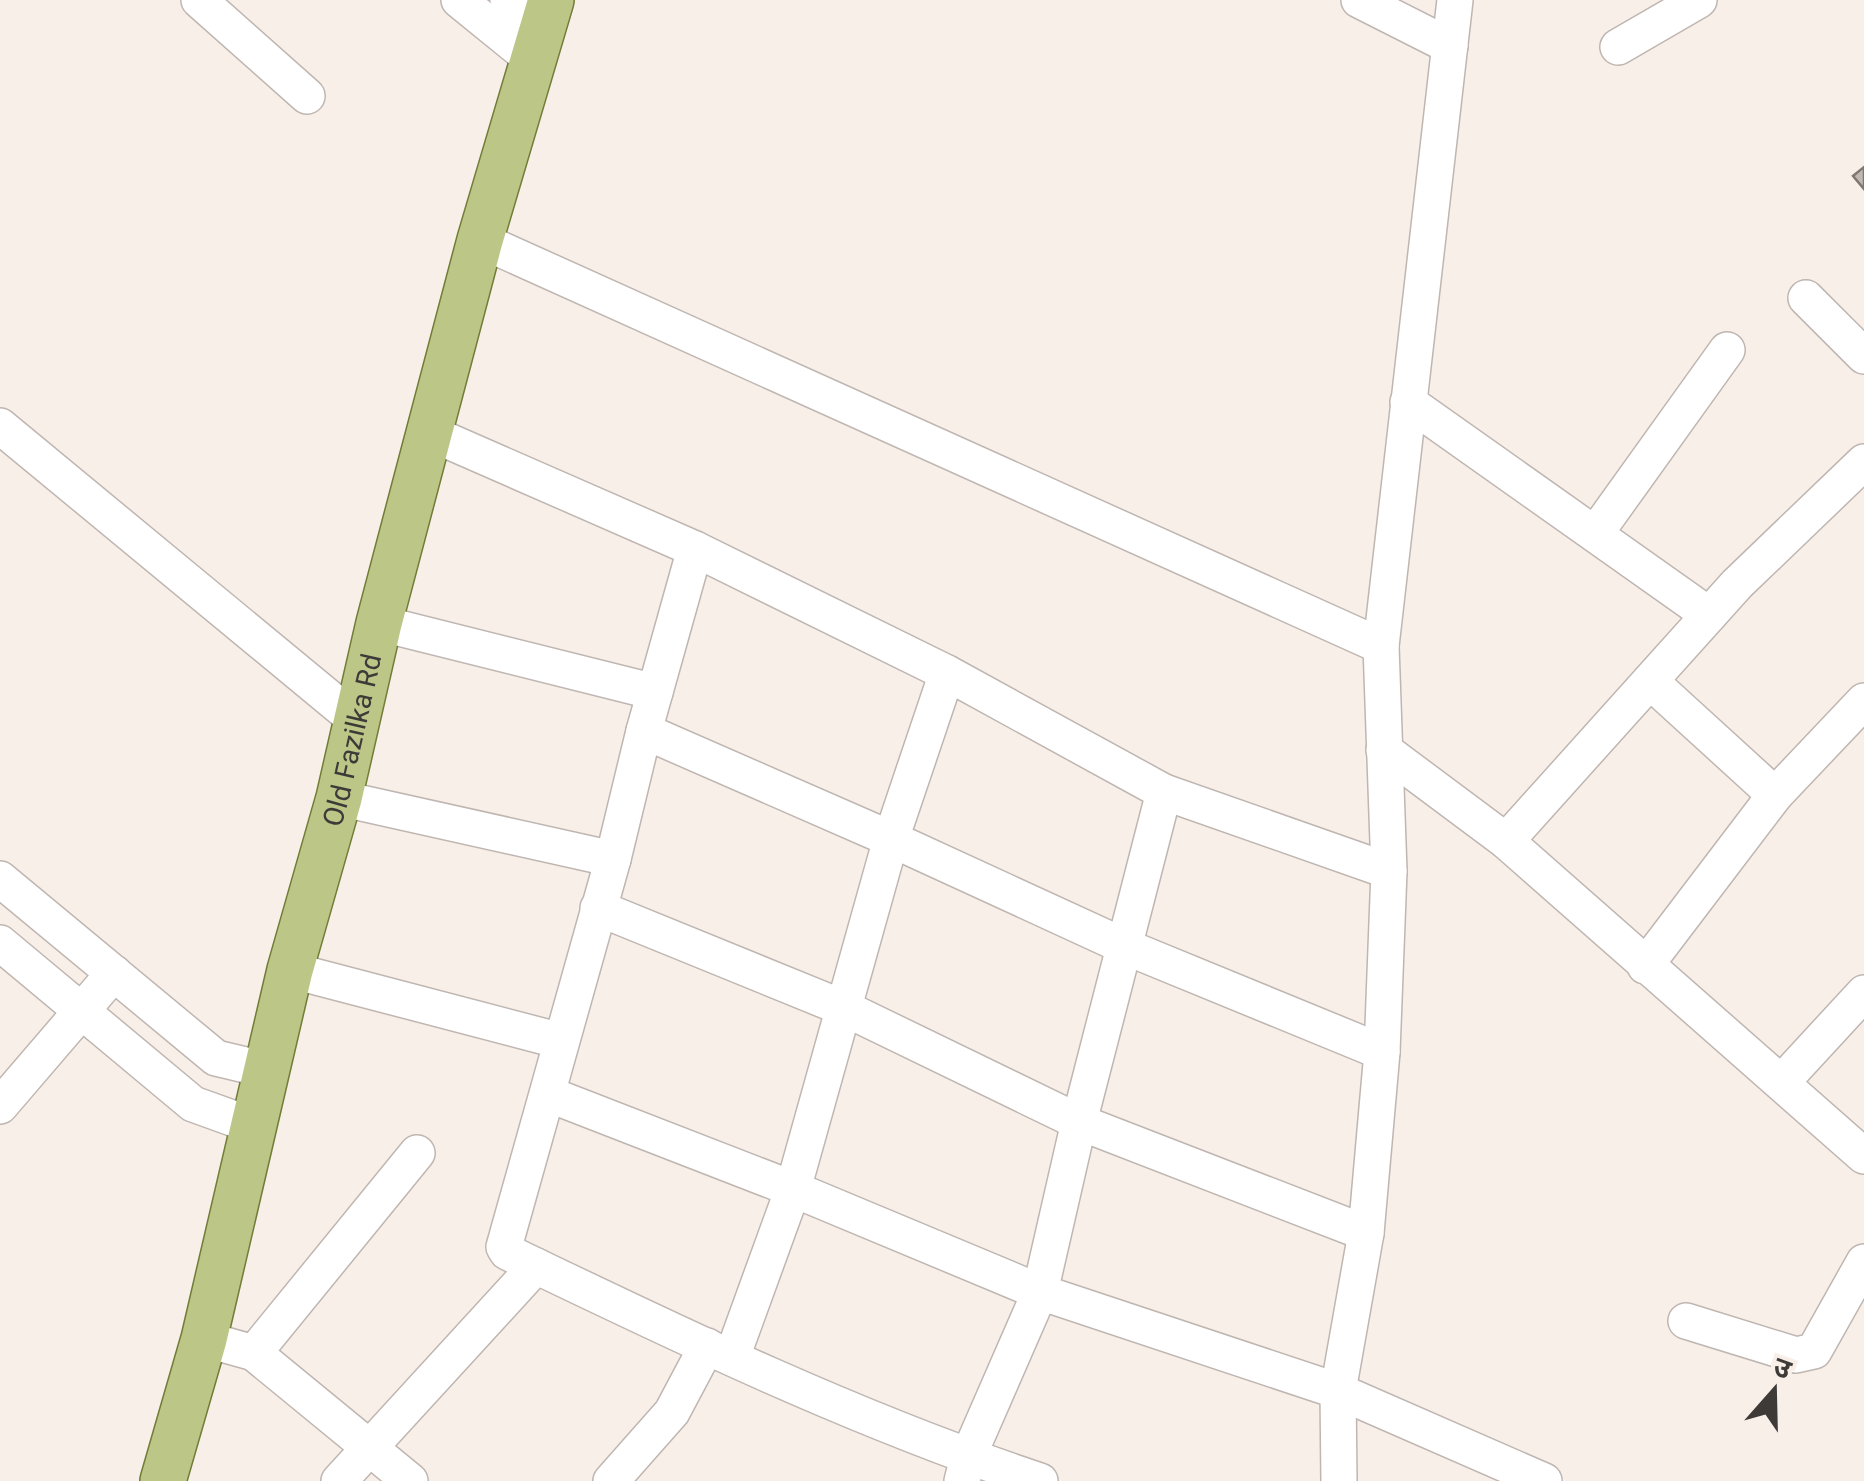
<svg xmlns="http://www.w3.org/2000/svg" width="1864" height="1481" viewBox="0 0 1864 1481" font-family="Roboto,'Noto Sans Devanagari',sans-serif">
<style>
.building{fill:#c1b8b2;stroke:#807772;stroke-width:2.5}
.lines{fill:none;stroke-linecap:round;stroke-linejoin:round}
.minor-casing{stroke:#bfb6b1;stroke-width:38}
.major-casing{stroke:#717c37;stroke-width:48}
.minor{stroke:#fff;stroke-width:35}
.major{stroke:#bbc687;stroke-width:45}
.labels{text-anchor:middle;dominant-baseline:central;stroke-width:9;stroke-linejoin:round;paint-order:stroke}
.street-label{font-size:28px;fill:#3d3a38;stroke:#f9efe9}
</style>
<rect width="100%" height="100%" fill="#f9efe9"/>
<path class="building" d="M 1864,167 L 1864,189 L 1853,176 Z"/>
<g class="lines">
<defs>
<g id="minor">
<path d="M 199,0 L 307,96"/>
<path d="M 459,0 L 533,60"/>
<path d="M 508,0 L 542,29"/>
<path d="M 1359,0 L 1450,46"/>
<path d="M 1618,47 L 1699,0"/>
<path d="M 480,240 L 1381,646"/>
<path d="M 1806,298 L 1864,356"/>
<path d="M 1408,402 L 1709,615"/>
<path d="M 0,426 L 357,721"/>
<path d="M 430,433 L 695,549 L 947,673 L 1164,792 L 1389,871"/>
<path d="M 1595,534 L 1727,350"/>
<path d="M 695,549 L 644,731 L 613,859 L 504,1247 L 507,1252 C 679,1335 858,1421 1040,1481"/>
<path d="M 379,623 L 655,692"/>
<path d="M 1650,681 L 1775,795"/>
<path d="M 644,731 L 891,839 L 1126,947 L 1382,1052"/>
<path d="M 1384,750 L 1506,841 L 1864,1156"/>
<path d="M 339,798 L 613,859"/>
<path d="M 1506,841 L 1737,584 L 1864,462"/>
<path d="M 0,879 L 216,1058 L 267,1070"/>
<path d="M 598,908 L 846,1009 L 1079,1122 L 1366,1233"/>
<path d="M 0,943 L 193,1104 L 254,1126"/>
<path d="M 1645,966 L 1775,795 L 1864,701"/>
<path d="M 290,970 L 561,1041"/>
<path d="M 1782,1082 L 1864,993"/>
<path d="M 548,1094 L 793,1189 L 1040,1292 L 1338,1391 L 1544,1481"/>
<path d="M 0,1106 L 114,973"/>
<path d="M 1686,1321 L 1796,1355 L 1814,1351 L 1864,1262"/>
<path d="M 204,1339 L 254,1353 L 410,1481"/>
<path d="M 254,1353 L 417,1153"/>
<path d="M 732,1357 L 793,1189 L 891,839 L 947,673"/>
<path d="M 339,1481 L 536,1266"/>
<path d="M 611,1481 L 672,1412 L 707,1346"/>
<path d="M 962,1481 L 968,1457 L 1040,1292 L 1079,1122 L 1164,792"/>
<path d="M 1339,1481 L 1338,1391 L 1366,1233 L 1382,1052 L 1389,871 L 1381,646 L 1455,0"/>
</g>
<g id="major">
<path id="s1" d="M 163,1481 L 204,1339 L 290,970 L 339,798 L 379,623 L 480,240 L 551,0"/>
</g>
</defs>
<use href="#minor" class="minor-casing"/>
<use href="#major" class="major-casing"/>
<use href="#minor" class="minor"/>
<use href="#major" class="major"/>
</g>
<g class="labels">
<g class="street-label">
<text stroke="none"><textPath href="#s1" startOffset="765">Old Fazilka Rd</textPath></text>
</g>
</g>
<g transform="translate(1774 1391) rotate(20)" stroke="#f9efe9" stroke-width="8" paint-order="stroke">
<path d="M0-8L18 38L0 25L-18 38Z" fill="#3d3a38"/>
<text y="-15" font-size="28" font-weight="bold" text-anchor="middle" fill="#3d3a38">उ</text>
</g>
</svg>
